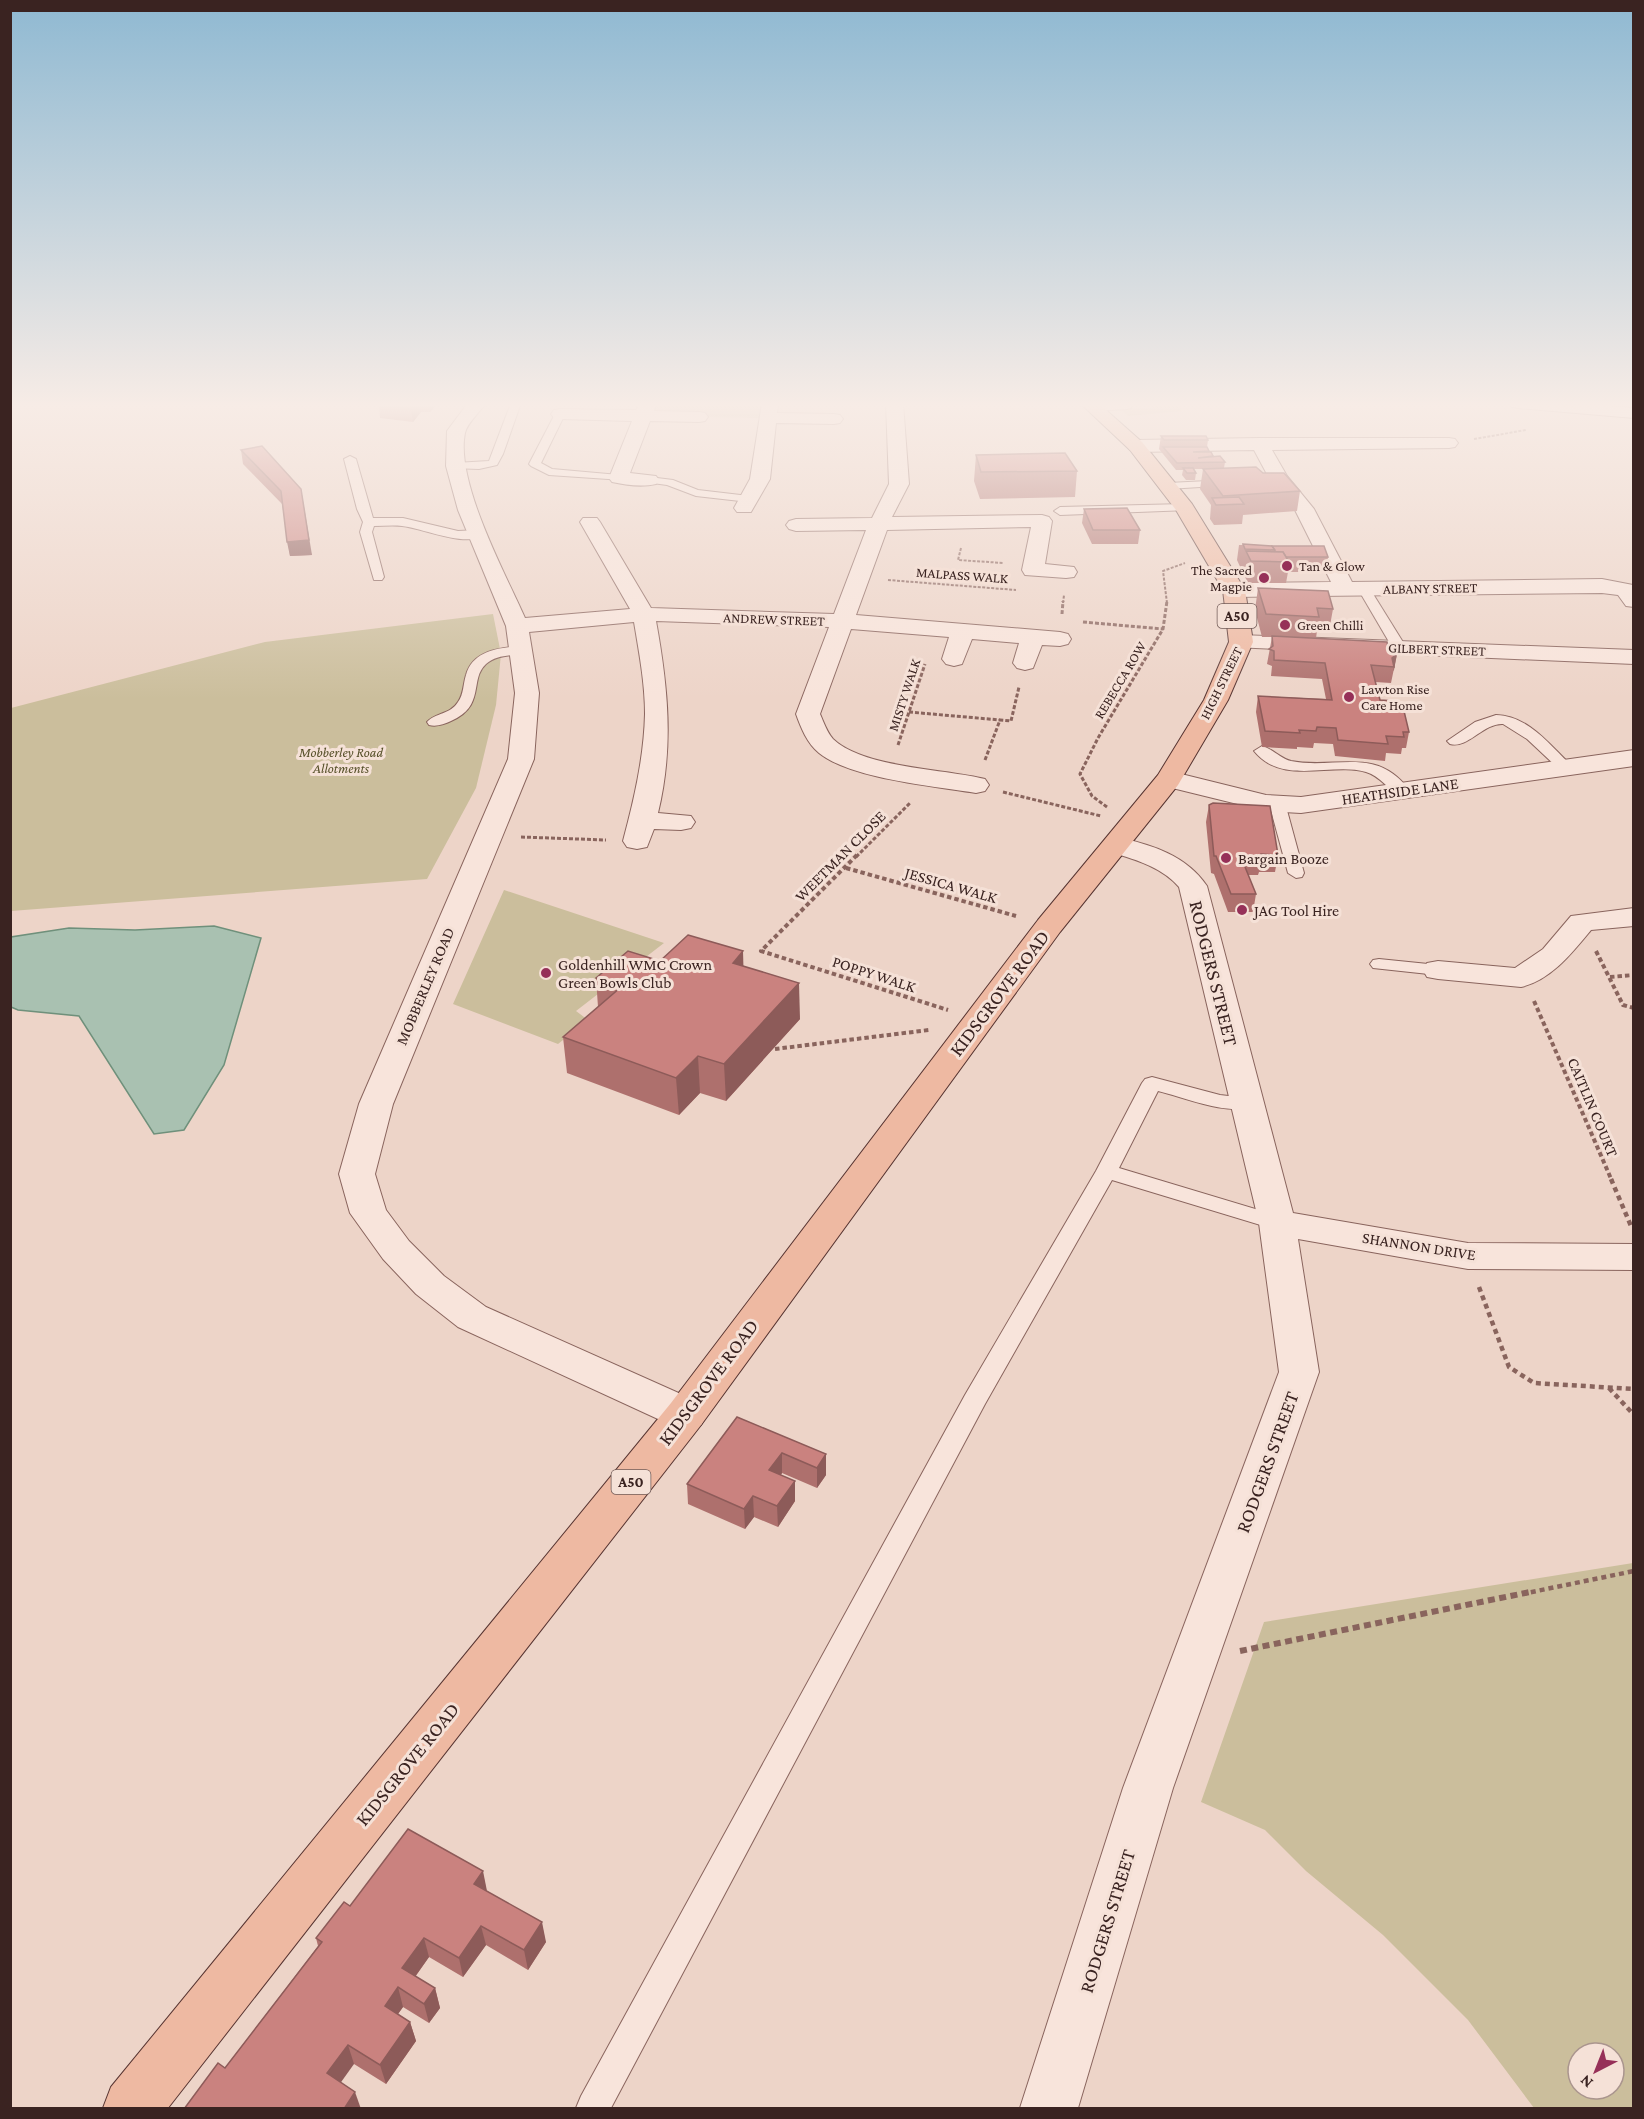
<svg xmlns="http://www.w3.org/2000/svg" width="1644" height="2119" viewBox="0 0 1644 2119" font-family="'Crimson Pro',serif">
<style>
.green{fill:#cbbe9c;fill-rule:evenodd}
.water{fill:#a9c1b1;stroke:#6f907b;stroke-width:1.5}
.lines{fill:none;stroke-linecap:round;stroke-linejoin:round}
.service-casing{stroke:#89645d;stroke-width:2}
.minor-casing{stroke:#89645d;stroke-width:2}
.primary-casing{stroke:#573431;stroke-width:2}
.path-far4{stroke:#89645d;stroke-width:2;stroke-dasharray:3 1.5;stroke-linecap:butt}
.path-far3{stroke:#89645d;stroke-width:3;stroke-dasharray:4 2;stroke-linecap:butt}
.path-far2{stroke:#89645d;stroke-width:4;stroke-dasharray:4.5 3;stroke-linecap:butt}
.path-far1{stroke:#89645d;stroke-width:4.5;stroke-dasharray:5 4;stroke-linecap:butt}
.path{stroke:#89645d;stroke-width:6;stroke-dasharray:7 4.5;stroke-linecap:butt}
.service{fill:#f8e4db;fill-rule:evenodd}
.minor{fill:#f8e4db;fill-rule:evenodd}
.primary{fill:#eeb9a2;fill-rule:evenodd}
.wall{fill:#ae706d}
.shaded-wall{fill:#8d5b59}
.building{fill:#ca827f;stroke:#8d5b59;stroke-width:1.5}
.poi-dot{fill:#963058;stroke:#f5e1d7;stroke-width:2}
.labels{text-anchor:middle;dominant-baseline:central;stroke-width:6;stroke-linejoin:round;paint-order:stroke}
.far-poi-label{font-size:14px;fill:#3a2321;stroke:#f5e1d7;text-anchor:start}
.far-street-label{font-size:14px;fill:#3a2321;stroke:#f5e1d7}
.far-park-label{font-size:14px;font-style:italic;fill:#554f28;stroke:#f5e1d7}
.shield{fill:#f5e1d7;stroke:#725c58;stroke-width:1.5}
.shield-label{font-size:15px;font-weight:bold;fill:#3a2321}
.street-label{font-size:16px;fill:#3a2321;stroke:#f5e1d7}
.poi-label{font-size:16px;fill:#3a2321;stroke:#f5e1d7;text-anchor:start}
.near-street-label{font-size:20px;fill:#3a2321;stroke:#f5e1d7}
</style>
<rect width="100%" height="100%" fill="#edd4c8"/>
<g class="green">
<path d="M 648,403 L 770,403 L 769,418 L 644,416 Z"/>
<path d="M 1154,403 L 1177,403 L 1182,411 L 1128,416 L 1120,409 L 1152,408 L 1156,406 Z"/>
<path d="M 493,614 L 501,654 L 496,705 L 476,788 L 427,879 L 11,911 L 11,708 L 265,642 Z"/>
<path d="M 504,890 L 664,943 L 576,1011 L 588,1020 L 558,1044 L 453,1004 Z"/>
<path d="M 1633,1563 L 1633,2108 L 1534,2108 L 1468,2020 L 1383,1935 L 1306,1871 L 1265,1830 L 1201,1802 L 1264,1622 ZM 1578,2053 L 1614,2053 L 1614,2089 L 1578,2089 Z"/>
</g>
<path class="water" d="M 214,926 L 261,938 L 224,1065 L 184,1130 L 154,1134 L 79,1016 L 18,1010 L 11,1007 L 11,937 L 69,928 L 135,930 Z"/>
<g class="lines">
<defs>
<g id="service">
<path d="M 511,403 L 521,403 L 503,454 L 497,465 L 479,469 L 451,468 L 449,466 L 455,463 L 489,461 Z"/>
<path d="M 1133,403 L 1131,408 L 1127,409 L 1095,411 L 1090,408 L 1095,405 Z"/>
<path d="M 560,411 L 565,414 L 541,463 L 552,469 L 619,475 L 625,478 L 623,480 L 549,475 L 531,466 L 529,464 L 555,414 Z"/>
<path d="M 350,456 L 356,459 L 373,518 L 403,518 L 458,531 L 479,530 L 485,534 C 468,549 423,528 402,526 C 393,525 383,526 374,526 L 372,532 L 384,577 L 382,580 L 374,580 L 360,532 L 363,522 L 357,509 L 344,459 Z"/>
<path d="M 649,477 L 673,480 L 698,490 L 749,496 L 755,499 L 749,502 L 696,496 L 667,485 L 645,482 L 643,480 Z"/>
<path d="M 1228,480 L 1232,481 L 1232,485 L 1168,489 L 1162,486 L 1168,483 Z"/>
<path d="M 1185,504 L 1191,508 L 1189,510 L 1060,515 L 1054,511 L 1060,507 Z"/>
<path d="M 1364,585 L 1370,589 L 1406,647 L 1404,650 L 1399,651 L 1392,647 L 1358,589 Z"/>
<path d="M 521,646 L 526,647 L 528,650 L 526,653 C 513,656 497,654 486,664 C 469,679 486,706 451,721 C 444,724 437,727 429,725 L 427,722 C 435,713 451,714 458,702 C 464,694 463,684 466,675 C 473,650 500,648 521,646 Z"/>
<path d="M 1496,715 C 1528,716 1548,743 1569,763 L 1572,766 L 1569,769 L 1559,769 L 1527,739 L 1503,724 C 1483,723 1468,749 1450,744 L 1447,741 L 1475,722 Z"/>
<path d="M 1262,746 C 1273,749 1280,758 1291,761 C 1335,770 1376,745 1409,790 L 1401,795 C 1388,791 1381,776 1366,772 C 1331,762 1282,786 1254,751 Z"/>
<path d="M 1277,798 L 1285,803 L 1304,873 L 1302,877 L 1296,878 L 1288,873 L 1269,803 Z"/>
<path d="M 1379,959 L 1438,965 L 1444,966 L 1447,970 L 1444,974 L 1438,975 L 1373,968 L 1370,964 L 1373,960 Z"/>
<path d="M 1152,1077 L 1220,1095 L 1254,1099 L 1257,1103 L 1254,1107 C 1224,1115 1187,1098 1158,1091 L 1119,1168 L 1285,1218 L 1288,1223 L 1285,1228 L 1277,1230 L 1112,1180 L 985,1404 L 611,2108 L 576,2108 L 581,2096 L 965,1395 L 1096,1171 L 1142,1083 L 1145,1079 Z"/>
</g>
<g id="minor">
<path d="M 468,403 L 486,403 C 480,412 467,423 465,433 C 455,481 505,573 525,618 L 630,609 L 580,522 L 583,518 L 597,518 L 600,522 L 651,608 L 834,614 L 866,530 L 796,531 L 789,529 L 786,525 L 789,521 L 796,519 L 872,518 L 889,484 L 886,403 L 903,403 L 909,484 L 892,517 L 1042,515 L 1049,517 L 1052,521 L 1045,564 L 1074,567 L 1077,572 L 1074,577 L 1066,578 L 1025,575 L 1022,570 L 1031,527 L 887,530 L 856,615 L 1060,632 L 1068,634 L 1071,639 L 1068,644 L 1060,646 L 1042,645 L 1033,668 L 1025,670 L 1017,668 L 1013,663 L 1019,643 L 972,639 L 962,664 L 954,666 L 946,664 L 942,659 L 949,637 L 851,629 L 820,714 C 824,723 827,732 833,739 C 863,768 945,769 985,779 L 989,785 L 985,791 L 976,793 C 935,786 851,779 819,753 C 807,743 801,728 796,714 L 829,627 L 656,621 C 668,687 674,747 658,813 L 691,816 L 695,822 L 691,828 L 681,830 L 654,829 L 647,847 L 637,849 L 627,847 L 623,841 C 634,800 644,757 645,714 C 645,683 639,652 634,622 L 529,632 L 539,693 L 534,759 L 393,1104 L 375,1174 L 386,1210 L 409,1241 L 444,1276 L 486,1307 L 701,1403 L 707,1414 L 701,1425 L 686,1430 L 671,1425 L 458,1327 L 416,1294 L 383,1259 L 350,1213 L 339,1174 L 359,1104 L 508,759 L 515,693 L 506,626 L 458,510 L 446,466 L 447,431 Z"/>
<path d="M 640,403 L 656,403 L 654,411 L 699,412 L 705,413 L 708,417 L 705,421 L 699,422 L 650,421 L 630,473 L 656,476 L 659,480 L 656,484 C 643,487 625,485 612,482 L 609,478 L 632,421 L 560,419 L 554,418 L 551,414 L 554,410 L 560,409 L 636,410 Z"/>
<path d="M 762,403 L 778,403 L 777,413 L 834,414 L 840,415 L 843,419 L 840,423 L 834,424 L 776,423 L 770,479 L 751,512 L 737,512 L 734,508 L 750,479 Z"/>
<path d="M 1509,403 L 1574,403 L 1634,408 L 1634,418 L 1518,408 L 1512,407 Z"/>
<path d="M 1259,438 L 1449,438 L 1455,439 L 1458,443 L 1455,447 L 1449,448 L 1272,450 L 1287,476 L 1314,509 L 1352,582 L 1602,579 L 1633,585 L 1634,607 L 1626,606 L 1618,595 L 1602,593 L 1234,597 L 1226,595 L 1223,590 L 1226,585 L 1234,583 L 1331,582 L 1295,510 L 1269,478 L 1254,450 L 1136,452 L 1130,450 L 1127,446 L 1130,442 L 1136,440 Z"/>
<path d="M 1241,635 L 1634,650 L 1634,664 L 1233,647 L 1229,642 L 1233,637 Z"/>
<path d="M 1634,750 L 1634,766 L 1301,813 L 1266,811 L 1160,785 L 1156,779 L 1160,773 L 1169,771 L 1266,795 L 1301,797 Z"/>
<path d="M 1117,837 C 1152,845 1186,855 1207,886 L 1293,1213 L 1468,1243 L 1634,1244 L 1634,1270 L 1468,1269 L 1298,1239 L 1319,1372 L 1173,1788 L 1078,2108 L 1020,2108 L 1123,1788 L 1279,1372 L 1259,1223 L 1179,887 C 1161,866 1133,859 1107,851 L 1103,845 L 1107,839 Z"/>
<path d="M 1634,908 L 1634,926 L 1591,930 C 1572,953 1551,980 1521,987 L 1438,979 L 1427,977 L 1423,970 L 1427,963 L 1438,961 L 1515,968 L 1543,949 L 1571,916 Z"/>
</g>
<path id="primary" d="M 1080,403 L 1098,403 L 1142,442 L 1192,504 L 1245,590 L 1253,642 L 1228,700 L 1178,785 L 1060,932 L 701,1425 L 168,2108 L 103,2108 L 111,2087 L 671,1403 L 1038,920 L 1158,775 L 1204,700 L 1229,642 L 1223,590 L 1176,510 L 1130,450 Z"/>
</defs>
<use href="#service" class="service-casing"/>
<use href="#minor" class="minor-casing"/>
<use href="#primary" class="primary-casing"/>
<g class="path-far4">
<path d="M 1474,439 L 1526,430"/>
<path d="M 961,548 L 958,560 L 1003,563"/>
<path d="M 888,580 L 1016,590"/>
<path d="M 1063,603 L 1064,595"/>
<path d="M 1167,603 L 1163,571 L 1185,563"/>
</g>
<g class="path-far3">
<path d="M 1062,614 L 1063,601"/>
<path d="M 1083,622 L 1163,629"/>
<path d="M 909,712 L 1000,720"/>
<path d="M 898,745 L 925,664"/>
<path d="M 985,760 L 1000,720 L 1011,721 L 1019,687"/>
<path d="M 1003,792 L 1101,816"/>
<path d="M 1107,807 L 1092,796 L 1080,774 L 1098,738 L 1163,629 L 1167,601"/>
<path d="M 521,837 L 606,840"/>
<path d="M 856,857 L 911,802"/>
</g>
<g class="path-far2">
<path d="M 857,855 L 761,951 L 948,1010"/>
<path d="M 846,868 L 1016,916"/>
<path d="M 1596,951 L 1623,1005 L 1634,1008"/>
<path d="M 1610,977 L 1634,975"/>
<path d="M 1534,1001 L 1612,1181"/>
<path d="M 775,1049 L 929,1030"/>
</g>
<g class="path-far1">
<path d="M 1611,1179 L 1631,1226"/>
<path d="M 1479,1287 L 1509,1367 L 1534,1383 L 1634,1389"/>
<path d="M 1609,1388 L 1634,1415"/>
<path d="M 1522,1594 L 1634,1571"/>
</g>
<path class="path" d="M 1240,1651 L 1530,1592"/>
<use href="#service" class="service"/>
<use href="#minor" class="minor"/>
<use href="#primary" class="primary"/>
</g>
<g class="wall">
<path d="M 381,403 L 438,403 L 430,412 L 421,412 L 413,422 L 380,418 L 379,405 Z"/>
<path d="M 1177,403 L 1215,403 L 1214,406 L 1179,406 Z"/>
<path d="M 1161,436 L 1208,440 L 1207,447 L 1209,452 L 1213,457 L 1225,462 L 1224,468 L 1263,473 L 1300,491 L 1297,511 L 1243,515 L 1242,524 L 1214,525 L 1210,519 L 1211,505 L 1200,489 L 1203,469 L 1194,469 L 1196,473 L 1195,480 L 1186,480 L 1182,475 L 1183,470 L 1176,470 L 1159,449 Z"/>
<path d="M 262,446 L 312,555 L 290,556 L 282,504 L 243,464 L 241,450 Z"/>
<path d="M 976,455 L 1077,471 L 1075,497 L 980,499 L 974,481 Z"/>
<path d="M 1084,509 L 1140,530 L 1138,544 L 1092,544 L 1082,523 Z"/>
<path d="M 1243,544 L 1328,557 L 1326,572 L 1288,572 L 1286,583 L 1248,583 L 1243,573 L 1243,571 L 1242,571 L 1237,560 L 1239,545 L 1242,545 Z"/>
<path d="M 1258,588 L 1333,609 L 1329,631 L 1317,631 L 1316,638 L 1389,652 L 1397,654 L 1391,683 L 1375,682 L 1380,700 L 1397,711 L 1409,732 L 1406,748 L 1402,748 L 1401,754 L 1386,753 L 1385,761 L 1335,756 L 1333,744 L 1314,743 L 1313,748 L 1297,747 L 1297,749 L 1262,747 L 1256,712 L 1258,696 L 1326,699 L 1322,679 L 1271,676 L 1272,666 L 1267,664 L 1272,637 L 1262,637 L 1255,610 Z"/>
<path d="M 1209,805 L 1278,855 L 1275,872 L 1259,872 L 1258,875 L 1248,875 L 1256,894 L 1253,912 L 1228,912 L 1214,874 L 1211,873 L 1206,822 Z"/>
<path d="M 660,961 L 743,966 L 800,1019 L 726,1101 L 700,1093 L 679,1115 L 567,1073 L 563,1037 L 598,1007 L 596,978 Z"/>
<path d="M 737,1417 L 826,1454 L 826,1475 L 817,1488 L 782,1473 L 781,1475 L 795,1501 L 778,1527 L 754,1517 L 745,1529 L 688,1504 L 687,1484 Z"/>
<path d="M 487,1891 L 546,1942 L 528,1970 L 486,1945 L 463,1977 L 429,1957 L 415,1977 L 435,1988 L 440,2008 L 429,2023 L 403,2007 L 398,2014 L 410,2022 L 416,2041 L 386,2084 L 354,2064 L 225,2068 L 318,1946 L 316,1938 Z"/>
</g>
<g class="shaded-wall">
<path d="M 417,403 L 420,403 L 421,412 L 413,422 L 411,409 Z"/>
<path d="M 428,403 L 438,403 L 430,412 Z"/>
<path d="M 301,489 L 312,555 L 290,556 L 287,542 Z"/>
<path d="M 1397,654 L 1394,670 L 1393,671 L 1394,667 L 1392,658 Z"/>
<path d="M 743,951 L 744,987 L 733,963 Z"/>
<path d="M 799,983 L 800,1019 L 726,1101 L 724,1064 Z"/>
<path d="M 698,1056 L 700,1093 L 679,1115 L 676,1078 Z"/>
<path d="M 782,1453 L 782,1473 L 770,1491 L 769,1470 Z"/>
<path d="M 826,1454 L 826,1475 L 817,1488 L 817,1468 Z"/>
<path d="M 795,1481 L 795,1501 L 778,1527 L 777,1506 Z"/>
<path d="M 753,1496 L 754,1517 L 745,1529 L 744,1509 Z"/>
<path d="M 483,1871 L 487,1891 L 474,1884 Z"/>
<path d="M 542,1922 L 546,1942 L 528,1970 L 524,1950 Z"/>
<path d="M 481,1926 L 486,1945 L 463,1977 L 459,1958 Z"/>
<path d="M 424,1938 L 429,1957 L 407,1988 L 402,1968 Z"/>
<path d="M 398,1987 L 403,2007 L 390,2025 L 385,2006 Z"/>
<path d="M 435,1988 L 440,2008 L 429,2023 L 424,2004 Z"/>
<path d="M 410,2022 L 416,2041 L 386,2084 L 380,2065 Z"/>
<path d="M 348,2045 L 354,2064 L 334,2092 L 327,2073 Z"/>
<path d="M 355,2092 L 361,2109 L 344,2109 Z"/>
</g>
<g class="building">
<path d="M 381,403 L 417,403 L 411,409 L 379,405 Z"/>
<path d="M 1161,436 L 1206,436 L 1208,440 L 1164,440 Z"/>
<path d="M 262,446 L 301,489 L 309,540 L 287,542 L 281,491 L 241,450 Z"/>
<path d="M 1163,447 L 1207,447 L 1209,451 L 1193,452 L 1211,452 L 1213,456 L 1198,458 L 1220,456 L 1225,462 L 1177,463 Z"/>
<path d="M 1065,453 L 1077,471 L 981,472 L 976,455 Z"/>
<path d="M 1256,467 L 1263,473 L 1284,473 L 1300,491 L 1223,496 L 1203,469 Z"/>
<path d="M 1183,468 L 1193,468 L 1196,473 L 1187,473 Z"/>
<path d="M 1239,497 L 1244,504 L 1216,505 L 1212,498 Z"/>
<path d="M 1127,508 L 1140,530 L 1093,530 L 1084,509 Z"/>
<path d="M 1243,544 L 1272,546 L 1275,550 L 1245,549 Z"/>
<path d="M 1272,546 L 1324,546 L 1328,557 L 1286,557 L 1283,552 L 1275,552 L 1275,550 Z"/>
<path d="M 1246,551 L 1283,552 L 1289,562 L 1251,561 Z"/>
<path d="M 1258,588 L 1328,591 L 1333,609 L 1317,608 L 1319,617 L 1266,614 Z"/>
<path d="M 1272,636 L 1387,642 L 1389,652 L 1397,654 L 1392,658 L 1394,667 L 1371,665 L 1380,700 L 1395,701 L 1397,711 L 1404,711 L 1409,732 L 1403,732 L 1404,737 L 1386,736 L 1388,744 L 1338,740 L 1336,728 L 1317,727 L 1316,731 L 1299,730 L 1300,733 L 1265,731 L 1258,696 L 1332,700 L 1325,663 L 1274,660 L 1274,651 L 1269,649 L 1273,646 Z"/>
<path d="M 1213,803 L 1270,806 L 1278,855 L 1261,854 L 1261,858 L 1241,857 L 1256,894 L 1231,894 L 1216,856 L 1214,856 L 1209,805 Z"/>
<path d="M 688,935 L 743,951 L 733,963 L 799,983 L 724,1064 L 698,1056 L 676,1078 L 563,1037 L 621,987 L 596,978 L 628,951 L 660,961 Z"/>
<path d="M 737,1417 L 826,1454 L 817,1468 L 782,1453 L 769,1470 L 795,1481 L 777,1506 L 753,1496 L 744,1509 L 687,1484 Z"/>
<path d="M 408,1829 L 483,1871 L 474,1884 L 542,1922 L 524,1950 L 481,1926 L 459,1958 L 424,1938 L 402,1968 L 435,1988 L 424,2004 L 398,1987 L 385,2006 L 410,2022 L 380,2065 L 348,2045 L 327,2073 L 355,2092 L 344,2109 L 184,2109 L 218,2063 L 225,2068 L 322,1942 L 316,1938 L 344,1902 L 350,1906 Z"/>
</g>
<linearGradient id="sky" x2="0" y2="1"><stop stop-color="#8fb9d2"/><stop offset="0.58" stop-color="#f7ece6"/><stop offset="1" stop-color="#f7ece6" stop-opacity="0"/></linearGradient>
<rect width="1644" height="699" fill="url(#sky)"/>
<g class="poi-dot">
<circle cx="1287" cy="566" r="6"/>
<circle cx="1264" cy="578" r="6"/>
<circle cx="1285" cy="625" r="6"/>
<circle cx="1349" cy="697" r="6"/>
<circle cx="1226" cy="858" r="6"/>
<circle cx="1242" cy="910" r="6"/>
<circle cx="546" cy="973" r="6"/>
</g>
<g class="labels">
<g class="far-poi-label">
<text x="1299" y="566">Tan &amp; Glow</text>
<text x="1252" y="570" text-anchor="end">The Sacred<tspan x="1252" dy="16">Magpie</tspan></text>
<text x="1297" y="625">Green Chilli</text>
<text x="1361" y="689">Lawton Rise<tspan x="1361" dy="16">Care Home</tspan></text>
</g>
<g class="far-street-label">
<text transform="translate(962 575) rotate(4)">MALPASS WALK</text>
<text transform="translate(1430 588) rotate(-1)">ALBANY STREET</text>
<text transform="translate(774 619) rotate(2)">ANDREW STREET</text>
<text transform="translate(1437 649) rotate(2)">GILBERT STREET</text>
<text transform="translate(1120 680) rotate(-59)">REBECCA ROW</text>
<text transform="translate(1221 683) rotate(-64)">HIGH STREET</text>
<text transform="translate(904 695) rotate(-72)">MISTY WALK</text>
</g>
<g class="far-park-label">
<text x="341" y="752">Mobberley Road<tspan x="341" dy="16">Allotments</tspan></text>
</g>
<g class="shield">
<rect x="1217.5" y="604" width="39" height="24" rx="4.5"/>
<rect x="611.5" y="1470" width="39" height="24" rx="4.5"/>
</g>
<g class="shield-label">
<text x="1237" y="616">A50</text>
<text x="631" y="1482">A50</text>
</g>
<g class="street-label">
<text transform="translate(1400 791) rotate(-8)">HEATHSIDE LANE</text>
<text transform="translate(840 856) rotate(-45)">WEETMAN CLOSE</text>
<text transform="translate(951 885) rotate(16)">JESSICA WALK</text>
<text transform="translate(874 974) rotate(18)">POPPY WALK</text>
<text transform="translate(425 986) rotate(-67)">MOBBERLEY ROAD</text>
<text transform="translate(1593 1107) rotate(67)">CAITLIN COURT</text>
<text transform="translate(1419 1246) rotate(9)">SHANNON DRIVE</text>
</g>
<g class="poi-label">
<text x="1238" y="858">Bargain Booze</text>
<text x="1254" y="910">JAG Tool Hire</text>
<text x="558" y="964">Goldenhill WMC Crown<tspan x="558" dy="18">Green Bowls Club</tspan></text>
</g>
<g class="near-street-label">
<text transform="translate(1214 973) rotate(76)">RODGERS STREET</text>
<text transform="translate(999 993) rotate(-53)">KIDSGROVE ROAD</text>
<text transform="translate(708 1382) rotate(-53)">KIDSGROVE ROAD</text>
<text transform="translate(1267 1462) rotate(-70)">RODGERS STREET</text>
<text transform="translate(407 1764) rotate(-51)">KIDSGROVE ROAD</text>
<text transform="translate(1107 1921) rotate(-73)">RODGERS STREET</text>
</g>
</g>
<rect width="1644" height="2119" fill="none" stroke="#3a2321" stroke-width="24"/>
<g transform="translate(1596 2071) rotate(222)"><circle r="28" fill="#f5e1d7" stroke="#aa958e" stroke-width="1.5"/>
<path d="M0-4.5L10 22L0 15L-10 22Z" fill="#963058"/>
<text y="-9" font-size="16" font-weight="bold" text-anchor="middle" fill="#3a2321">N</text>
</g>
</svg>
